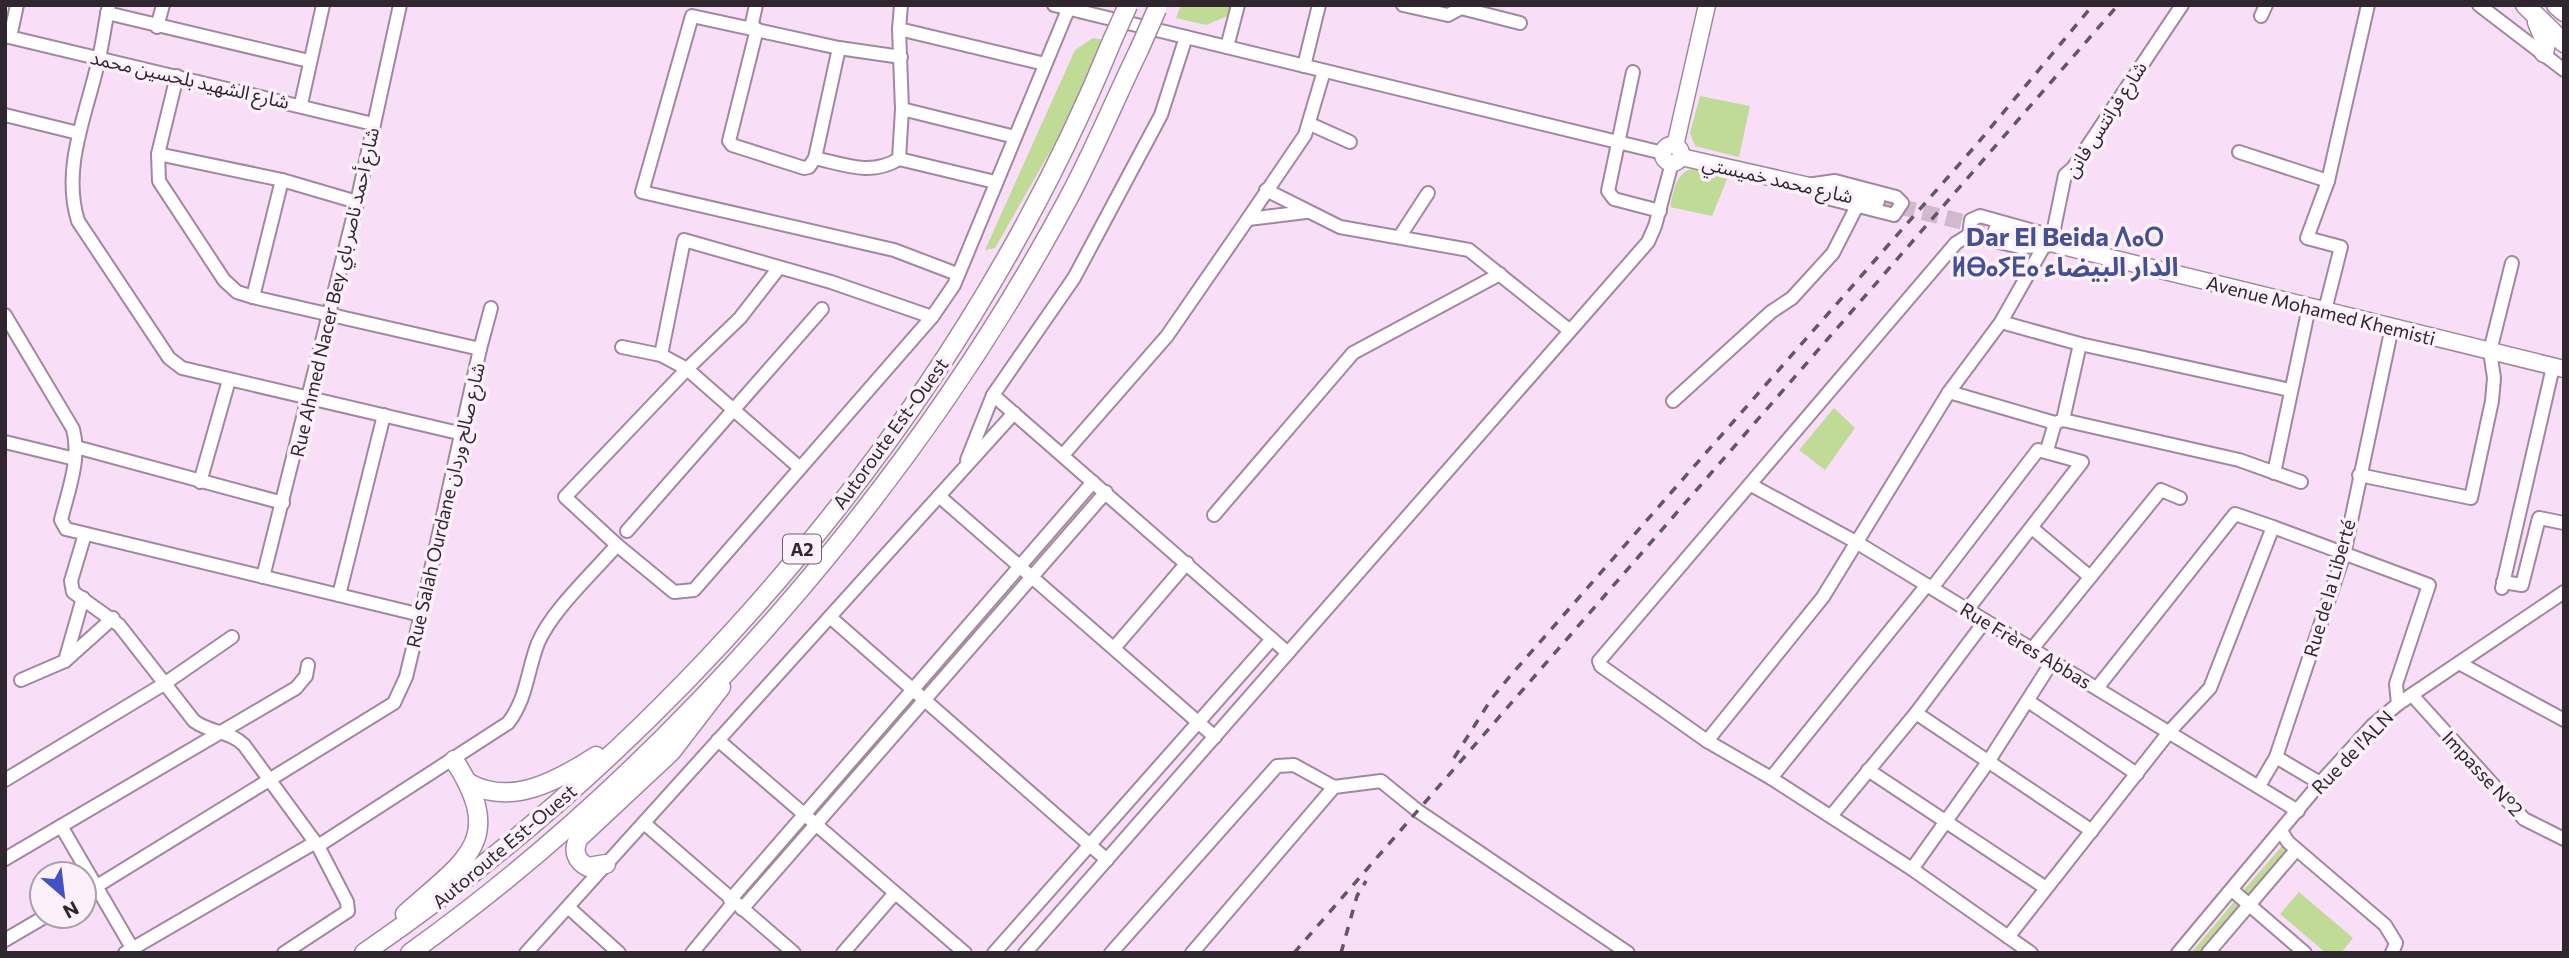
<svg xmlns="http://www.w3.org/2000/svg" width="2569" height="958" viewBox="0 0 2569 958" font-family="Commissioner,'Noto Sans Arabic','Noto Sans Tifinagh',sans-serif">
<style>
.green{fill:#bfdb96}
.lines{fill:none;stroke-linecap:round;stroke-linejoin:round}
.major-tunnel{stroke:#d1b9cf;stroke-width:16;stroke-dasharray:16 8;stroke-linecap:butt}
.minor-casing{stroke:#a2889f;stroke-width:16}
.major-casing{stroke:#a2889f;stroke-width:19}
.highway-casing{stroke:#a2889f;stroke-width:21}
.minor{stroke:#fff;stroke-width:12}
.major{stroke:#fff;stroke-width:16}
.highway{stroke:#fff;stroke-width:18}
.rail{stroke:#635562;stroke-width:3.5;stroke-dasharray:9 9;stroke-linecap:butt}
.highway-bridge-casing{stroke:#a2889f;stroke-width:21;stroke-linecap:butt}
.highway-bridge{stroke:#fff;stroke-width:18}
.labels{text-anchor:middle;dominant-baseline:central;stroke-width:7;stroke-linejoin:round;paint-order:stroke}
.shield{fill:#fcf1fb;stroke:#6d636c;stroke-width:2}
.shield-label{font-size:18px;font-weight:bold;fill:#30262f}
.street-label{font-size:19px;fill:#30262f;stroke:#fcf1fb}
.district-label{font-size:26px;font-weight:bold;fill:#45518e;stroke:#fcf1fb}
</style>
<rect width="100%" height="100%" fill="#f9def7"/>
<g class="green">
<path d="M 1181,5 L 1233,5 L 1230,15 L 1206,25 L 1176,18 Z"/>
<path d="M 1093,38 L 1103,40 L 1059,136 L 995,248 L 985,250 L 1075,50 Z"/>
<path d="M 1700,96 L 1750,106 L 1739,157 L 1695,146 L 1690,133 Z"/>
<path d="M 1693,168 L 1728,177 L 1712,216 L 1670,207 C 1674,190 1675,174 1693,168 Z"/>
<path d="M 1834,408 L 1855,428 L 1825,470 L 1799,450 Z"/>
<path d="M 2283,845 L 2290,851 L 2250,899 L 2242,892 Z"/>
<path d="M 2299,892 L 2353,938 L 2341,953 L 2326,953 L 2280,914 Z"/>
<path d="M 2234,902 L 2241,908 L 2203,953 L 2191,953 Z"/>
</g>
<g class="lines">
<path class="major-tunnel" d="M 1876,201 L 1997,230"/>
<defs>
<g id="minor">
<path d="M 109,5 C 105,23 103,41 99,58 C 88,111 61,166 78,221 L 169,358 L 182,368 L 463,434"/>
<path d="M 901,5 L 899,29 L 1045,64"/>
<path d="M 1054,5 L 1663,153"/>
<path d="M 1403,5 L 1448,15 L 1461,8 L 1520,23"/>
<path d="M 2479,5 L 2564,70"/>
<path d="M 107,13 L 309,61"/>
<path d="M 2261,16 L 2266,5"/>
<path d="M 157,27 L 163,5"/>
<path d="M 751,28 L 756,5"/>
<path d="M 757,29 L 729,141 L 732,145 L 804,168 L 809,167 L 815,158 L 839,48"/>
<path d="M 5,36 L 373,124"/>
<path d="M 10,37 L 17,5"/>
<path d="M 1186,37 L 1161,115 L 1074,278 L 993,395 L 1288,653"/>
<path d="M 1227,47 L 1238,5"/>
<path d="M 901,57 L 839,48 L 692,16 L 642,192 L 894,250 L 957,274"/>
<path d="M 1304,66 L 1319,5"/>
<path d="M 1633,72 L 1608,191 L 1614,199 L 1660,211"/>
<path d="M 301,104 L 323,5"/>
<path d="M 902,109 L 1015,137"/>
<path d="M 5,115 L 78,133"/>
<path d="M 1310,124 L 1350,142"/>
<path d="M 2239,152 L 2328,181"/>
<path d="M 158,154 L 282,180 L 357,202"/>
<path d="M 815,158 C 846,165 871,176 899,159 L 902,109 L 899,29"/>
<path d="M 899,159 L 995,182"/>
<path d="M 1835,181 L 1896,197 L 1902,203 L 1894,215 L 1827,198 L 1807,185 Z"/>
<path d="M 1266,190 L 1340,227 L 1469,250 L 1569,330"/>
<path d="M 1248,219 L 1306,212"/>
<path d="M 1969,235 L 1971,220 L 1980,216 L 2052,236"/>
<path d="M 1400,236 L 1428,193"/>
<path d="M 2051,243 L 2065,175 L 2073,168 L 2182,5"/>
<path d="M 253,297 L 282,180"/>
<path d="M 2325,310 L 2341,247 L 2307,238 L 2328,181 L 2368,5"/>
<path d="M 5,315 L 73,429 C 81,459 68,491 61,520 L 66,529 L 421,615"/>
<path d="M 2001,322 L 2080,344 L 2290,390"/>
<path d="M 622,347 L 661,355 L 687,369 L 800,468"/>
<path d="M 480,349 L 491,308"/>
<path d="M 661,355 L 684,240 L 831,282 L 932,317"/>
<path d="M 1949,392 L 2001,322 L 2044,246"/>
<path d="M 1673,401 L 1771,312 L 1792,298 L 1833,253 L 1857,206"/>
<path d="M 2063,420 L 2080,344"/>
<path d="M 5,442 L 75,459"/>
<path d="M 76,447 L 283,503"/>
<path d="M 2047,450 L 2055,423"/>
<path d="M 1063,455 L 1167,336 L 1243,226 L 1305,135 L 1324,71"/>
<path d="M 967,460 L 993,395"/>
<path d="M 2274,473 L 2309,307"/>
<path d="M 2359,475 L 2471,498 L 2492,401 L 2494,378 L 2490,351 L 2512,263"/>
<path d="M 200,482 L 229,380"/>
<path d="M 1751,485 L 1856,542 L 2298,811"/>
<path d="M 939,496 L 1215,737"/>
<path d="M 1214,515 L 1353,353 L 1500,274"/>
<path d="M 2032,528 L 2089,576"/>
<path d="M 627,531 L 822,309"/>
<path d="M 85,534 L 71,581 L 73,592 L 119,625 L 194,721 C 210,733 230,731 244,745 L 318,846 L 347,902 L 348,911 L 284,953"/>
<path d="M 617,545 L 565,497 L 687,369 L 740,318 L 778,269"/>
<path d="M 263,577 L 357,202 L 400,5"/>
<path d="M 2503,582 L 2522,585 L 2539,518 L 2564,523"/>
<path d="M 1932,588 L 2038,450 L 2082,462 L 1967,610"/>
<path d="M 2502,588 L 2553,367"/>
<path d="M 339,595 L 384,415"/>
<path d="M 830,617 L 1107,860"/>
<path d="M 1114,648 L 1187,563"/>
<path d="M 2032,649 L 2161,490 L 2180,498"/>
<path d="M 65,661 L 83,598"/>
<path d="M 2459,663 L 2564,720"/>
<path d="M 21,680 L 65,661 L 113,618"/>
<path d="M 2097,688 L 2235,514 L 2273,527"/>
<path d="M 2412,695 L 2524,819 L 2564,839"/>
<path d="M 2028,701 L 2137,774"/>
<path d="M 1916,713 L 2092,831"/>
<path d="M 718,740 L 965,953"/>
<path d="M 1707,741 L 1823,597 L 1949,392 L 2055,423 L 2063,420 L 2239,460 L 2301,482"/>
<path d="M 1868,770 L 2046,888"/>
<path d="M 1771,778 L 1927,585"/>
<path d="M 5,780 L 164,684 L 232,637"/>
<path d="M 2320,783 L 2276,757 L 2344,554 L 2392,327"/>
<path d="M 2259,786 L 2276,757"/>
<path d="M 1831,816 L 1916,713 L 1985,621"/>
<path d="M 644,823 L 794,953"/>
<path d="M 61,826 L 135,953"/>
<path d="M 2281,831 L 2288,842 L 2385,925 L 2396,943 L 2392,953"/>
<path d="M 318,846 L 508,723 C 527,699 527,671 538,643 C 552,610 593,573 617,545 L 674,592 L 694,590 L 932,317 L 954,285 L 1070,5"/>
<path d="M 5,859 L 296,688 L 306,676 L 308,665"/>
<path d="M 1912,869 L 1988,762 L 2052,662"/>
<path d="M 2232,890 L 2305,953"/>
<path d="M 84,894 L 394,703 L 406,677 L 421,615 L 480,349 L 253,297 L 237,292 L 224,280 L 159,181 L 158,154 L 177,76"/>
<path d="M 730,900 L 1093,482"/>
<path d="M 568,907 L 619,953"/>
<path d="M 742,909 L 1106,492"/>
<path d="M 2008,937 L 2170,731 L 2210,688 L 2273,527 L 2429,585 L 2396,684 L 2398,704"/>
<path d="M 5,940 L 46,916"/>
<path d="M 125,953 L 314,843"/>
<path d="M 526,953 L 1014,413"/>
<path d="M 692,953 L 734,902"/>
<path d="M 843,953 L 895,893"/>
<path d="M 994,953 L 1272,639"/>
<path d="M 1025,953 L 1648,242 L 1655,226 L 1672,163"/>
<path d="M 1111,953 L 1277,766 L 1294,765 L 1334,787 L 1381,781 L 1418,811 L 1628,953"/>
<path d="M 1192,953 L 1334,787"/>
<path d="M 2031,953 L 1912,869 L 1771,778 L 1707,741 L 1601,666 L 1599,661 L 1956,243 L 1969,235 L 2020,247 L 2047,246"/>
<path d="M 2178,953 L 2320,783 L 2373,725 L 2398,704 L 2564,592"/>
<path d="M 2208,953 L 2296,850"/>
</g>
<g id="major">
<circle cx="1672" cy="154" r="9"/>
<path d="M 1675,146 L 1707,5"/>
<path d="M 1681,157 L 1876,201"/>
<path d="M 1997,230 L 2564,369"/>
</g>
<g id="highway">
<path d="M 2525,5 L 2564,43"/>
<path d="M 2556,5 L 2564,12"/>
<path d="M 2537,22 L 2546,44 L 2544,53"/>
<path d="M 469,783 C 511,807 559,780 596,756"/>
<path d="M 606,864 L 588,867 C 576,861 572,850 579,838 L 671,752 L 721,687"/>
<path d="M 405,914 C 465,860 507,841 454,760"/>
<path d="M 364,953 C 686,732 964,404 1112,41"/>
<path d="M 410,953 C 672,766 916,483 1068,199 C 1094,151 1115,99 1139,50"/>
</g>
</defs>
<use href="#minor" class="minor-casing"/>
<use href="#major" class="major-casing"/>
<use href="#highway" class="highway-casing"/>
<use href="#minor" class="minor"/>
<use href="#major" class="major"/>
<use href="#highway" class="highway"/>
<g class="rail">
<path d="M 1454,758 L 1492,698 L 1511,675 L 1977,144 L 2093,5"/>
<path d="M 1294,953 L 2118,5"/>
<path d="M 1341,953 L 1357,896 L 1366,881"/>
</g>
<defs>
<g id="highway-bridge">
<path d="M 1112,41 L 1128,5"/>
<path d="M 1139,50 L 1157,9"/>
</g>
</defs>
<use href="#highway-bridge" class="highway-bridge-casing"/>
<use href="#highway-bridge" class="highway-bridge"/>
</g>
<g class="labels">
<rect class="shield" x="783" y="534.5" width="38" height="29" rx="5"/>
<g class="shield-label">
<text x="802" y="549">A2</text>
</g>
<g class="street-label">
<text transform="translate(190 79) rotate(13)">شارع الشهيد بلحسين محمد</text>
<text transform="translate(2105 119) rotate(-57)">شارع فرانتس فانن</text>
<text transform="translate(1778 179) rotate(13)">شارع محمد خميستي</text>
<text transform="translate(334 292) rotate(-77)">Rue Ahmed Nacer Bey شارع أحمد ناصر باي</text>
<text transform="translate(2321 310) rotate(14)">Avenue Mohamed Khemisti</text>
<text transform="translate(890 433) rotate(-54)">Autoroute Est-Ouest</text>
<text transform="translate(445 505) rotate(-77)">Rue Salah Ourdane شارع صالح وردان</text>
<text transform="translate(2329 588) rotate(-74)">Rue de la Liberté</text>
<text transform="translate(2026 645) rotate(31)">Rue Frères Abbas</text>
<text transform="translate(2352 752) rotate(-46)">Rue de l'ALN</text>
<text transform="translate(2483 773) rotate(47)">Impasse N°2</text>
<text transform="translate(504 846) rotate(-40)">Autoroute Est-Ouest</text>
</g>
<g class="district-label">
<text x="2065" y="235">Dar El Beida ⴷⴰⵔ<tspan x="2065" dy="30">ⵍⴱⴰⵢⴹⴰ الدار البيضاء</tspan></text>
</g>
</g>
<rect width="2569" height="958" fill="none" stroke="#30262f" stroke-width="14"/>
<g transform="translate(63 895) rotate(152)"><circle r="33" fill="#fcf1fb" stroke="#aaa0a9" stroke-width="2"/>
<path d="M0-5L12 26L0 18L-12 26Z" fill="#4451c5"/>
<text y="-10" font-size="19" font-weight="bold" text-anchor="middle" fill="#30262f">N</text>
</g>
</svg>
